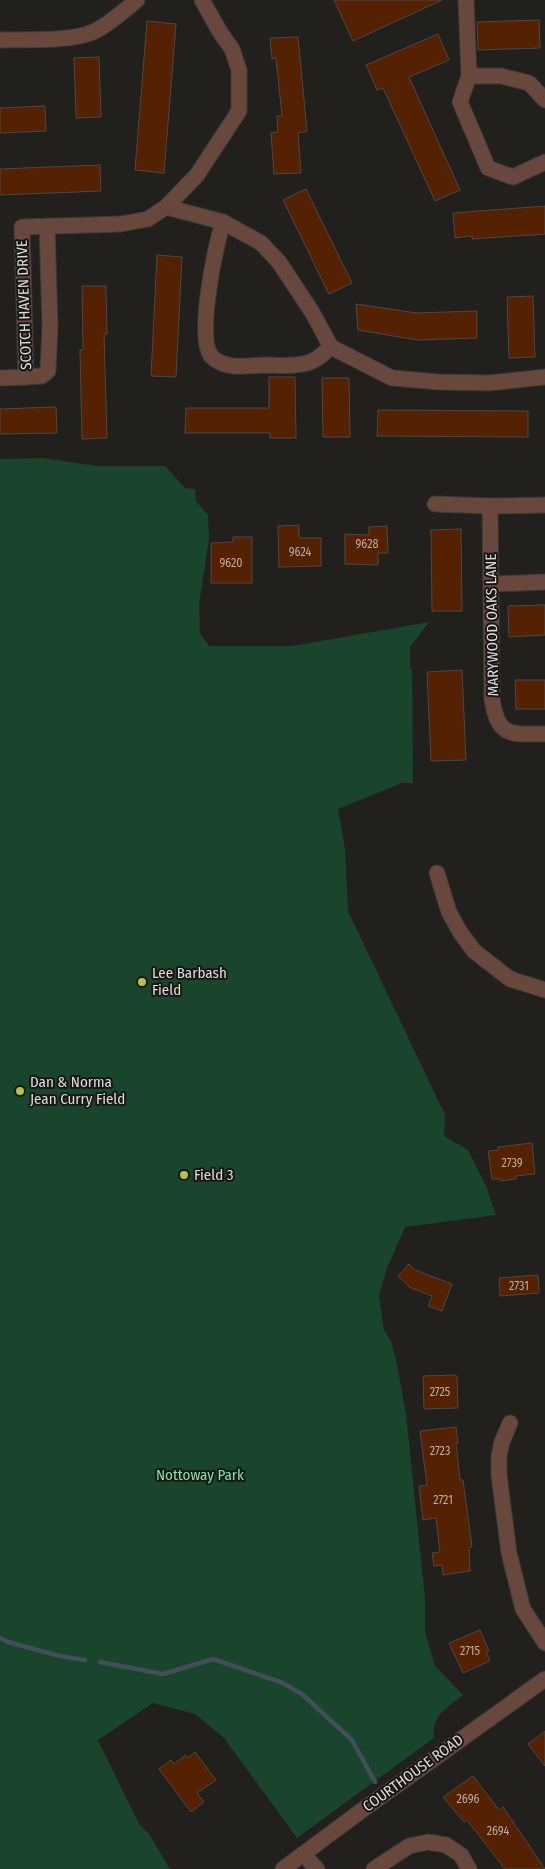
<svg xmlns="http://www.w3.org/2000/svg" width="545" height="1869" viewBox="0 0 545 1869" font-family="'Fira Sans Condensed',sans-serif">
<style>
.green{fill:#18452c}
.lines{fill:none;stroke-linecap:round;stroke-linejoin:round}
.stream{stroke:#424e58;stroke-width:4.5}
.building{fill:#542102;stroke:#4c4846}
.minor-casing{stroke:#3c3a37;stroke-width:17}
.tertiary-casing{stroke:#3c3a37;stroke-width:17}
.minor{stroke:#68473d;stroke-width:15}
.tertiary{stroke:#68473d;stroke-width:15}
.poi-dot{fill:#b4c24a;stroke:#191714;stroke-width:2}
.labels{text-anchor:middle;dominant-baseline:central;stroke-width:4;stroke-linejoin:round;paint-order:stroke}
.number-label{font-size:12px;fill:#bbada4}
.street-label{font-size:15px;fill:#dddcda;stroke:#191714}
.poi-label{font-size:15px;fill:#dddcda;stroke:#191714;text-anchor:start}
.park-label{font-size:15px;fill:#7be8a7;stroke:#191714}
</style>
<rect width="100%" height="100%" fill="#22201d"/>
<path class="green" d="M 43,458 L 96,466 L 165,466 L 185,488 L 195,489 L 196,501 L 208,515 L 209,539 L 199,604 L 200,633 L 209,646 L 293,646 L 429,622 L 410,647 L 410,669 L 412,669 L 413,783 L 402,783 L 338,809 L 345,849 L 348,911 L 445,1115 L 444,1136 L 468,1150 L 486,1186 L 496,1215 L 405,1227 L 387,1268 L 379,1296 L 384,1331 L 391,1341 L 397,1364 L 406,1414 L 425,1599 L 425,1632 L 435,1666 L 463,1695 C 447,1708 431,1715 434,1738 L 297,1838 L 224,1738 L 195,1714 L 153,1703 L 98,1740 L 139,1824 L 149,1834 L 170,1869 L 0,1869 L 0,459 Z"/>
<g class="lines">
<g class="stream">
<path d="M 0,1638 L 8,1642 L 60,1656 L 85,1660"/>
<path d="M 100,1662 L 163,1674 L 213,1659 L 283,1683 L 303,1695 L 352,1740 L 375,1782"/>
</g>
</g>
<g class="building">
<path d="M 334,0 L 442,0 L 353,41 Z"/>
<path d="M 539,20 L 540,48 L 478,50 L 477,22 Z"/>
<path d="M 147,21 L 176,24 L 164,173 L 135,170 Z"/>
<path d="M 438,34 L 449,60 L 409,77 L 460,190 L 435,201 L 383,88 L 377,90 L 366,65 Z"/>
<path d="M 298,37 L 307,131 L 298,133 L 301,173 L 274,174 L 271,133 L 278,132 L 277,116 L 282,116 L 276,58 L 272,59 L 270,38 Z"/>
<path d="M 99,57 L 101,117 L 76,118 L 74,58 Z"/>
<path d="M 45,106 L 46,131 L 0,133 L 0,108 Z"/>
<path d="M 100,165 L 101,191 L 0,195 L 0,169 Z"/>
<path d="M 306,189 L 352,283 L 329,294 L 283,200 Z"/>
<path d="M 545,206 L 545,234 L 472,239 L 472,236 L 455,238 L 453,213 Z"/>
<path d="M 157,255 L 182,257 L 176,377 L 151,376 Z"/>
<path d="M 82,286 L 106,286 L 107,334 L 104,334 L 107,438 L 82,439 L 80,350 L 83,350 Z"/>
<path d="M 533,296 L 535,357 L 509,358 L 507,297 Z"/>
<path d="M 356,304 L 417,313 L 477,311 L 477,338 L 417,340 L 358,330 Z"/>
<path d="M 269,377 L 295,377 L 296,438 L 270,438 L 270,433 L 185,433 L 186,408 L 269,408 Z"/>
<path d="M 322,378 L 349,378 L 350,437 L 323,437 Z"/>
<path d="M 56,407 L 57,433 L 0,434 L 0,409 Z"/>
<path d="M 378,410 L 528,411 L 528,437 L 377,436 Z"/>
<path d="M 299,525 L 299,538 L 321,538 L 321,566 L 279,567 L 278,526 Z"/>
<path d="M 387,526 L 388,553 L 378,553 L 378,565 L 345,564 L 345,534 L 369,535 L 369,527 Z"/>
<path d="M 461,529 L 462,611 L 432,611 L 431,530 Z"/>
<path d="M 233,537 L 252,537 L 252,583 L 211,583 L 211,543 L 233,542 Z"/>
<path d="M 545,605 L 545,635 L 509,637 L 508,606 Z"/>
<path d="M 462,670 L 466,760 L 431,761 L 427,672 Z"/>
<path d="M 515,680 L 545,680 L 545,709 L 516,709 Z"/>
<path d="M 532,1143 L 535,1174 L 516,1176 L 516,1179 L 507,1180 L 501,1181 L 501,1179 L 492,1179 L 488,1151 L 498,1150 L 498,1147 Z"/>
<path d="M 409,1264 L 415,1270 L 452,1284 L 442,1311 L 428,1306 L 432,1296 L 409,1287 L 409,1286 L 398,1276 Z"/>
<path d="M 538,1275 L 539,1293 L 500,1296 L 499,1278 Z"/>
<path d="M 454,1375 L 457,1376 L 458,1408 L 424,1409 L 423,1376 Z"/>
<path d="M 456,1427 L 458,1443 L 456,1443 L 460,1480 L 463,1480 L 472,1547 L 469,1548 L 470,1571 L 443,1575 L 442,1565 L 434,1566 L 432,1553 L 440,1552 L 436,1518 L 423,1520 L 419,1486 L 427,1485 L 420,1431 Z"/>
<path d="M 480,1630 L 489,1651 L 486,1652 L 490,1661 L 463,1673 L 449,1643 Z"/>
<path d="M 545,1731 L 545,1766 L 528,1744 Z"/>
<path d="M 195,1752 L 216,1780 L 197,1793 L 204,1802 L 191,1812 L 159,1769 L 171,1760 L 174,1764 L 186,1755 L 188,1758 Z"/>
<path d="M 473,1776 L 499,1810 L 503,1807 L 545,1869 L 505,1869 L 467,1820 L 464,1822 L 443,1797 Z"/>
</g>
<g class="lines">
<defs>
<g id="minor">
<path d="M 466,0 L 469,76"/>
<path d="M 0,40 C 25,39 70,42 93,32 C 107,26 125,10 137,0"/>
<path d="M 545,100 L 529,83 L 501,76 L 469,76 L 460,102 L 488,168 L 513,177 L 545,162"/>
<path d="M 166,207 L 223,222 L 261,243 L 279,262 L 312,312 L 331,347 L 392,378 L 439,382 L 489,383 L 545,377"/>
<path d="M 223,222 C 216,245 195,340 212,357 C 226,370 247,366 263,365 C 279,365 302,368 316,359 C 321,356 326,351 331,347"/>
<path d="M 26,377 L 42,376 L 48,371 L 50,326 L 47,226"/>
<path d="M 0,378 L 26,377 L 22,227 L 121,224 L 148,219 L 166,207 L 197,175 L 239,111 L 239,70 L 232,49 L 220,32 L 202,0"/>
<path d="M 435,504 L 490,506 L 545,505"/>
<path d="M 490,506 L 492,699 C 498,738 511,734 545,734"/>
<path d="M 492,584 L 545,582"/>
<path d="M 437,873 L 449,912 L 460,932 L 474,951 L 510,979 L 545,990"/>
<path d="M 510,1423 L 502,1442 L 499,1456 L 499,1475 L 509,1553 L 523,1609 L 545,1643"/>
<path d="M 303,1854 L 317,1869"/>
<path d="M 374,1869 L 409,1846 L 428,1842 L 446,1845 L 461,1855 L 469,1869"/>
</g>
<path id="tertiary" d="M 283,1869 L 361,1811 L 545,1679"/>
</defs>
<use href="#minor" class="minor-casing"/>
<use href="#tertiary" class="tertiary-casing"/>
<use href="#minor" class="minor"/>
<use href="#tertiary" class="tertiary"/>
</g>
<g class="poi-dot">
<circle cx="142" cy="982" r="5"/>
<circle cx="20" cy="1091" r="5"/>
<circle cx="184" cy="1175" r="5"/>
</g>
<g class="labels">
<g class="number-label">
<text x="367" y="544">9628</text>
<text x="300" y="552">9624</text>
<text x="231" y="563">9620</text>
<text x="512" y="1163">2739</text>
<text x="519" y="1286">2731</text>
<text x="440" y="1392">2725</text>
<text x="440" y="1451">2723</text>
<text x="443" y="1500">2721</text>
<text x="470" y="1651">2715</text>
<text x="468" y="1799">2696</text>
<text x="498" y="1831">2694</text>
</g>
<g class="street-label">
<text transform="translate(24 305) rotate(-92)">SCOTCH HAVEN DRIVE</text>
<text transform="translate(492 625) rotate(-91)">MARYWOOD OAKS LANE</text>
<text transform="translate(413 1773) rotate(-36)">COURTHOUSE ROAD</text>
</g>
<g class="poi-label">
<text x="152" y="973">Lee Barbash<tspan x="152" dy="17">Field</tspan></text>
<text x="30" y="1082">Dan &amp; Norma<tspan x="30" dy="17">Jean Curry Field</tspan></text>
<text x="194" y="1175">Field 3</text>
</g>
<g class="park-label">
<text x="200" y="1475">Nottoway Park</text>
</g>
</g>
</svg>
